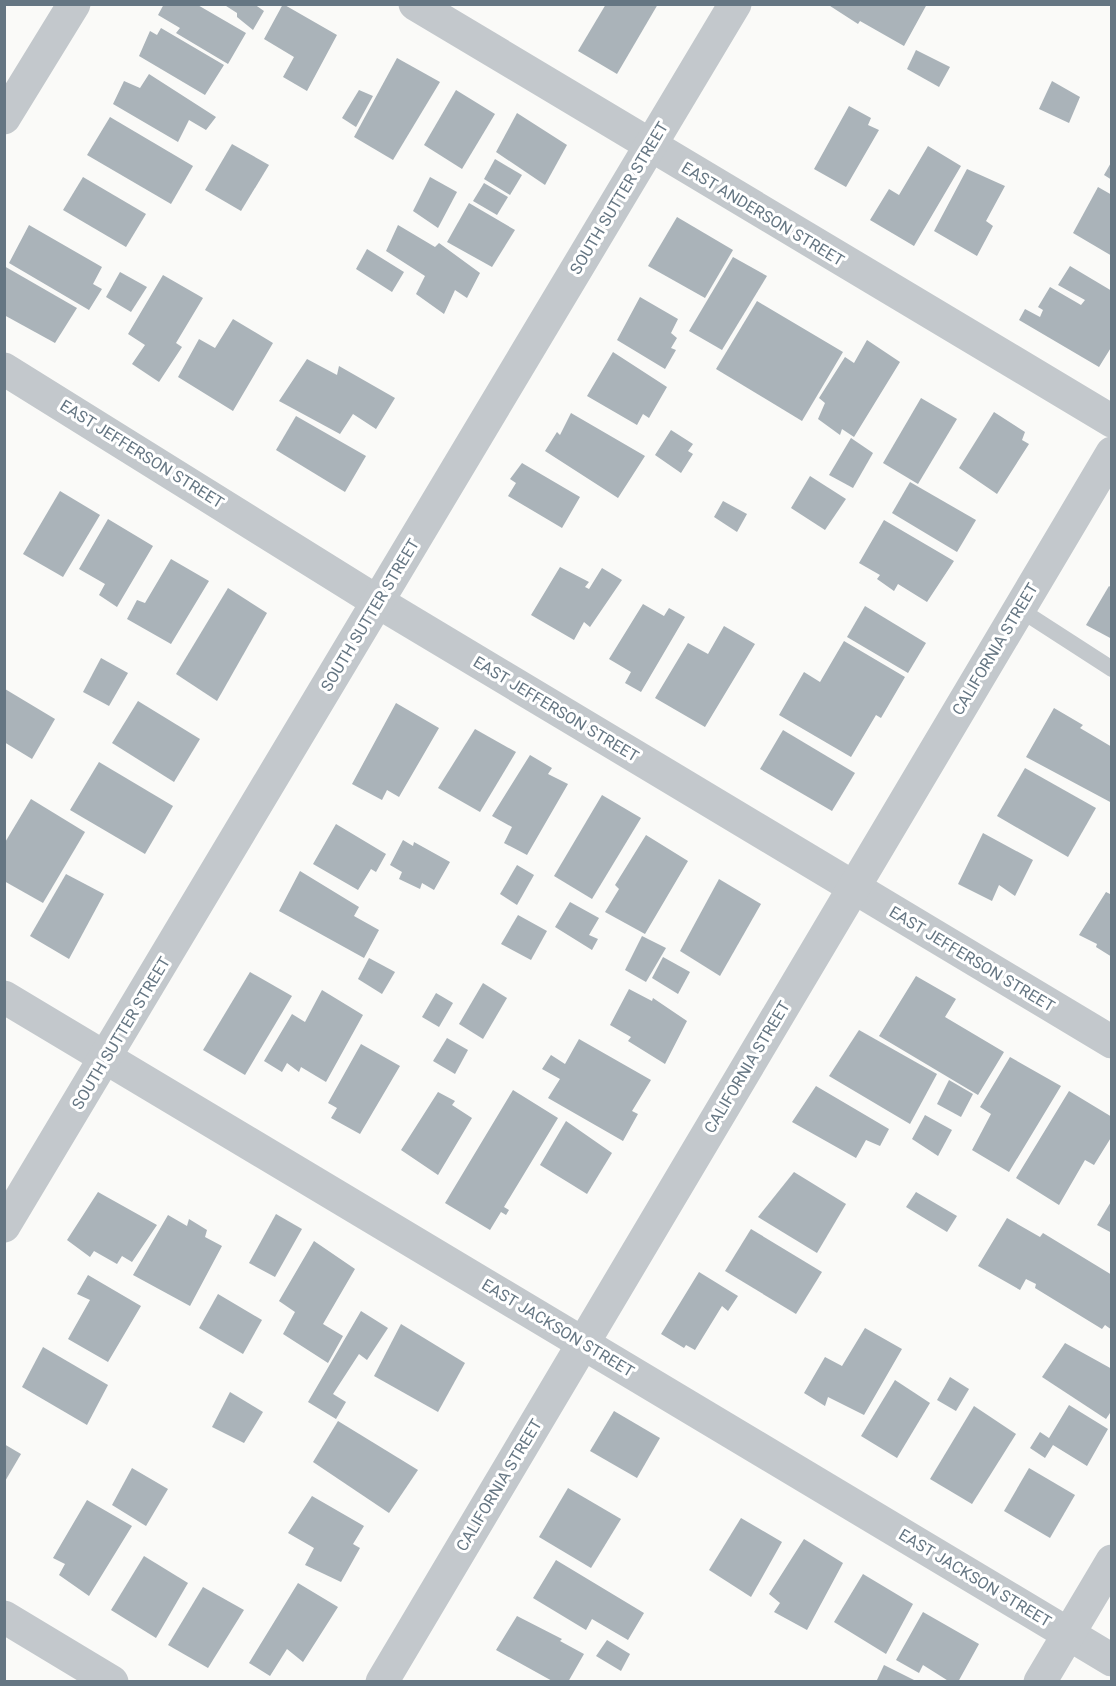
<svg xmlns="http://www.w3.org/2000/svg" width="1116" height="1686" viewBox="0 0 1116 1686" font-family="Roboto,sans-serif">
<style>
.building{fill:#aab3b9}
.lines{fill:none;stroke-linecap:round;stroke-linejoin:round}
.service{stroke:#c3c8cc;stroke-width:16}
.minor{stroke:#c3c8cc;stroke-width:33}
.tertiary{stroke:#c3c8cc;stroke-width:33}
.labels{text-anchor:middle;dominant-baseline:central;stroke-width:6;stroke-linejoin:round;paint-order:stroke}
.street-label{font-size:16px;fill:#657683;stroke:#fff}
</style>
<rect width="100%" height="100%" fill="#fafaf8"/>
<g class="building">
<path d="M 164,4 L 196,4 L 246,33 L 228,64 L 176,33 L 180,28 L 158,15 Z"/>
<path d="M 223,4 L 254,4 L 264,11 L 253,30 L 237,17 L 237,13 Z"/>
<path d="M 283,4 L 337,35 L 307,91 L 283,77 L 294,57 L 264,39 Z"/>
<path d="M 606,4 L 658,4 L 617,74 L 578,51 Z"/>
<path d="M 827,4 L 927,4 L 904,46 L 860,21 L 858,24 Z"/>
<path d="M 161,28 L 224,65 L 205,95 L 139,56 L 150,31 L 157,35 Z"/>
<path d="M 916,50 L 950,67 L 939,87 L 907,69 Z"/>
<path d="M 397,58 L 440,82 L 393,160 L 354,137 Z"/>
<path d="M 149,74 L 216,117 L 206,130 L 189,120 L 178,142 L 113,104 L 124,81 L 140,88 Z"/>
<path d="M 1052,81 L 1080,97 L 1069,123 L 1039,109 Z"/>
<path d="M 359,90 L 373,96 L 356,127 L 342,118 Z"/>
<path d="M 456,90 L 495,114 L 462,169 L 424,145 Z"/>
<path d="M 849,106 L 871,118 L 868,125 L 879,130 L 846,187 L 814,169 Z"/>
<path d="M 517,113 L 567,145 L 545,185 L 496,152 Z"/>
<path d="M 110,117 L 193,166 L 171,204 L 87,155 Z"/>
<path d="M 232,144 L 269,165 L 241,211 L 205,190 Z"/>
<path d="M 928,146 L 961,166 L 914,246 L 870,220 L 889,189 L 899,195 Z"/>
<path d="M 495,159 L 522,175 L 510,195 L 484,179 Z"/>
<path d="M 1112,161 L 1112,180 L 1104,175 Z"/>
<path d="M 967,169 L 1005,186 L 986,221 L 993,226 L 977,256 L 934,231 Z"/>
<path d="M 83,177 L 146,214 L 126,247 L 63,210 Z"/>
<path d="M 430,177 L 457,192 L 438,228 L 413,211 Z"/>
<path d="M 484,183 L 508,197 L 497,215 L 473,201 Z"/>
<path d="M 1098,187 L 1112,195 L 1112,256 L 1073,233 Z"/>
<path d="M 469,203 L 515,230 L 492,267 L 447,242 Z"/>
<path d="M 677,217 L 733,250 L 705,298 L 648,266 Z"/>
<path d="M 29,225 L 102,267 L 93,284 L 102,289 L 89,310 L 9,263 Z"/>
<path d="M 398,225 L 435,247 L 439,243 L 480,273 L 467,298 L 455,290 L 444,314 L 416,294 L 425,276 L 386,251 Z"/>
<path d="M 367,249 L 404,272 L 392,292 L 356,269 Z"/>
<path d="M 733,257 L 767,276 L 722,350 L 689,331 Z"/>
<path d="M 4,266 L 77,308 L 55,343 L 4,315 Z"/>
<path d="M 1070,266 L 1112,291 L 1112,346 L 1099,367 L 1019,320 L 1025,309 L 1040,317 L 1043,310 L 1038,307 L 1050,287 L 1081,305 L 1085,300 L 1058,285 Z"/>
<path d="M 120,272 L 147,287 L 131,312 L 106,297 Z"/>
<path d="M 163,275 L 203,298 L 176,343 L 182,347 L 159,382 L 132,364 L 145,345 L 128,334 Z"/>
<path d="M 640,297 L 678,319 L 671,333 L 677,338 L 671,348 L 676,350 L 665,369 L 617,340 Z"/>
<path d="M 757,301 L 843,352 L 802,421 L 716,369 Z"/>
<path d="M 233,319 L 273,343 L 233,411 L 178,377 L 199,339 L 215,348 Z"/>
<path d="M 867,340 L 900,362 L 854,437 L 842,429 L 840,435 L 818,419 L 825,403 L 819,398 L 845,357 L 854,363 Z"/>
<path d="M 613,352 L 667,387 L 649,418 L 643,414 L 637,425 L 587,396 Z"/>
<path d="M 307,359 L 337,375 L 339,366 L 395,398 L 376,429 L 353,414 L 340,434 L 279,401 Z"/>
<path d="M 921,398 L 957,419 L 918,484 L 883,463 Z"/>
<path d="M 994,412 L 1025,432 L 1022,440 L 1029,444 L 997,494 L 959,468 Z"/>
<path d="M 571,413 L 645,456 L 618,498 L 545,451 L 557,432 L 560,435 Z"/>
<path d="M 296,416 L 366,456 L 345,492 L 276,450 Z"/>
<path d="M 671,430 L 693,444 L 688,451 L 693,454 L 681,473 L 655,455 Z"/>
<path d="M 851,438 L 873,453 L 853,488 L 829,475 Z"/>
<path d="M 522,463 L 580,497 L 562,528 L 508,496 L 516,483 L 510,479 Z"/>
<path d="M 810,476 L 846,499 L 825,530 L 791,508 Z"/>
<path d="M 910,482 L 976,520 L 957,552 L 892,513 Z"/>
<path d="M 60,491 L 100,515 L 63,577 L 23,554 Z"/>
<path d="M 723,501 L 747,514 L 737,532 L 714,517 Z"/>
<path d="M 108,519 L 153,546 L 117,607 L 99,595 L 105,584 L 79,569 Z"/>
<path d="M 884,520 L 954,561 L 927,602 L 898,584 L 894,591 L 877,579 L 880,575 L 859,563 Z"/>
<path d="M 171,559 L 209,581 L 171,644 L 127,619 L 137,600 L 145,603 Z"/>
<path d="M 560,567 L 589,582 L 585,587 L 589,589 L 602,568 L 622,580 L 590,627 L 584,622 L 574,640 L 531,615 Z"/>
<path d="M 1109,586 L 1112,588 L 1112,639 L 1086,625 Z"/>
<path d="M 228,588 L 267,613 L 217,701 L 176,674 Z"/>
<path d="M 643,604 L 664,616 L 669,608 L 685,617 L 641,692 L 625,683 L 631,672 L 609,659 Z"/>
<path d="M 865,606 L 926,643 L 908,673 L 847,637 Z"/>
<path d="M 724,626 L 755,644 L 705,727 L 655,698 L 688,643 L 708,654 Z"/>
<path d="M 844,641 L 905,677 L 881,718 L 876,715 L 851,757 L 779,715 L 804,672 L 820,682 Z"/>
<path d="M 101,658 L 128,673 L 109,706 L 83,692 Z"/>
<path d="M 5,689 L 55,719 L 32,759 L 4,742 Z"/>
<path d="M 138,701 L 200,739 L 174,782 L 112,743 Z"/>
<path d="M 396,703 L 439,728 L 399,797 L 387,790 L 382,800 L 352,784 Z"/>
<path d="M 1054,708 L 1083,725 L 1080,728 L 1112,747 L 1112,803 L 1026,757 Z"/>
<path d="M 475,729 L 516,752 L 480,812 L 438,788 Z"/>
<path d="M 783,730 L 855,773 L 832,811 L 760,769 Z"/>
<path d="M 530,755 L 552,768 L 548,774 L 568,784 L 527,855 L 504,843 L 512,827 L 492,816 Z"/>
<path d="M 99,762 L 173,806 L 145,854 L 70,810 Z"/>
<path d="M 1025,768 L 1096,808 L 1068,857 L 997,816 Z"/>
<path d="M 602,795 L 641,818 L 592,899 L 554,876 Z"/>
<path d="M 31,799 L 85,832 L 43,903 L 4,881 L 4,844 Z"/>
<path d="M 336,824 L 386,854 L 376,872 L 371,869 L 358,890 L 313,864 Z"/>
<path d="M 983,833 L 1033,860 L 1015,896 L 999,885 L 992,901 L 958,884 Z"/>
<path d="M 646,835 L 688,861 L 645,934 L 605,912 L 619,889 L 615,885 Z"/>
<path d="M 403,840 L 413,846 L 414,842 L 450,862 L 434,890 L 422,883 L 420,889 L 399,879 L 402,872 L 390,865 Z"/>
<path d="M 517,865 L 534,875 L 517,905 L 500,894 Z"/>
<path d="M 300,871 L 359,907 L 354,916 L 379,930 L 364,958 L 279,911 Z"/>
<path d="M 66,874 L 104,894 L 69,959 L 30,936 Z"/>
<path d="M 719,879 L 761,904 L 720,976 L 680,951 Z"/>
<path d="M 1106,892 L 1112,895 L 1112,957 L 1096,947 L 1097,944 L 1079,935 Z"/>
<path d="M 570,902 L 599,918 L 589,935 L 598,939 L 592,950 L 555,927 Z"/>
<path d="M 518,915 L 547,931 L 531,960 L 501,944 Z"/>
<path d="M 642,936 L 666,948 L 646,982 L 625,970 Z"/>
<path d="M 663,957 L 690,972 L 678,994 L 652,978 Z"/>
<path d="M 369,958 L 395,972 L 382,994 L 358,979 Z"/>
<path d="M 250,972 L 292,996 L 245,1075 L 203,1050 Z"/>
<path d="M 916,976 L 956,999 L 945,1017 L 1004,1052 L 978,1095 L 879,1036 Z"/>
<path d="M 483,983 L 507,998 L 483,1039 L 459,1024 Z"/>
<path d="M 629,989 L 652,1001 L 653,998 L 687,1021 L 665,1064 L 628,1041 L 631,1037 L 610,1025 Z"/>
<path d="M 322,990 L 363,1015 L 326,1082 L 301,1067 L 299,1072 L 287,1063 L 282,1072 L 264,1061 L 292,1014 L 305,1022 Z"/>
<path d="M 436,993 L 453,1003 L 439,1027 L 422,1017 Z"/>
<path d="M 859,1030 L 937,1074 L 910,1124 L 829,1076 Z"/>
<path d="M 447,1038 L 468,1050 L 455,1074 L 433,1061 Z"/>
<path d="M 579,1039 L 651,1080 L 632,1111 L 638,1114 L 623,1141 L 548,1098 L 560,1079 L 542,1069 L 551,1055 L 565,1064 Z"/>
<path d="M 361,1044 L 400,1066 L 360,1134 L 331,1118 L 337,1108 L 328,1103 Z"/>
<path d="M 1010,1057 L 1061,1086 L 1009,1172 L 972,1150 L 991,1114 L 980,1107 Z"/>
<path d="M 949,1080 L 973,1094 L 961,1117 L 937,1104 Z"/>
<path d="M 816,1086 L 889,1129 L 880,1146 L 866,1140 L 856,1158 L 792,1122 Z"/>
<path d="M 513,1090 L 558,1118 L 504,1207 L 509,1210 L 506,1215 L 501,1212 L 490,1230 L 445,1203 Z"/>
<path d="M 1069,1091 L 1112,1117 L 1112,1136 L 1094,1165 L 1085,1160 L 1059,1205 L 1016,1178 Z"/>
<path d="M 438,1092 L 455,1101 L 452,1105 L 472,1118 L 438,1175 L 401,1150 Z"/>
<path d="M 925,1115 L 952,1130 L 938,1156 L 912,1139 Z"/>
<path d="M 566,1121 L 612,1153 L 587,1194 L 540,1165 Z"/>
<path d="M 794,1172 L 846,1204 L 817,1253 L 758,1217 Z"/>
<path d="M 98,1192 L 157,1225 L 132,1262 L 122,1256 L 117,1264 L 94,1251 L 90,1257 L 67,1240 Z"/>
<path d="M 916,1192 L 957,1216 L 947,1232 L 906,1207 Z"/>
<path d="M 1112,1200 L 1112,1233 L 1097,1225 Z"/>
<path d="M 276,1214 L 302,1229 L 275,1277 L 249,1263 Z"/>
<path d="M 168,1215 L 187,1226 L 189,1219 L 207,1230 L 205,1237 L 222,1246 L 190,1306 L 133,1275 Z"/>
<path d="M 1007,1218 L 1040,1237 L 1043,1233 L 1112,1275 L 1112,1330 L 1105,1325 L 1102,1329 L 1035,1288 L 1036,1284 L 1026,1279 L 1020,1290 L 978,1266 Z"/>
<path d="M 751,1229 L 822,1272 L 796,1314 L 725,1271 Z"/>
<path d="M 314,1241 L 355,1269 L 323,1324 L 343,1336 L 328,1363 L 283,1334 L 295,1312 L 279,1301 Z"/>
<path d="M 699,1272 L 738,1296 L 728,1311 L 722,1306 L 695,1350 L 686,1345 L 684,1348 L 661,1334 Z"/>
<path d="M 88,1275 L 141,1306 L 108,1362 L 68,1339 L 90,1300 L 77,1294 Z"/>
<path d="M 218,1294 L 262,1320 L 243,1354 L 199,1328 Z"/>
<path d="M 361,1311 L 388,1328 L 367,1360 L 359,1354 L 333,1394 L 346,1402 L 336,1419 L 308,1402 Z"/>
<path d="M 401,1324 L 465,1363 L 438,1412 L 374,1376 Z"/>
<path d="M 865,1328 L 902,1349 L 864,1415 L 828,1397 L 825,1406 L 804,1393 L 825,1357 L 842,1366 Z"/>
<path d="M 1065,1343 L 1112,1369 L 1112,1410 L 1106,1419 L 1042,1377 Z"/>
<path d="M 43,1347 L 108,1385 L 87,1425 L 22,1387 Z"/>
<path d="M 950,1377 L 969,1389 L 956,1411 L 937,1400 Z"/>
<path d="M 895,1380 L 930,1403 L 897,1458 L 861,1436 Z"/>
<path d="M 230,1392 L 263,1412 L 244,1443 L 212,1427 Z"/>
<path d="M 1069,1405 L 1108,1429 L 1087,1466 L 1053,1445 L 1045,1458 L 1030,1448 L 1040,1432 L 1049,1438 Z"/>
<path d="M 974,1406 L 1016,1434 L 972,1504 L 930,1479 Z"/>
<path d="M 614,1411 L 660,1438 L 637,1478 L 590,1451 Z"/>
<path d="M 338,1421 L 418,1470 L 389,1513 L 313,1462 Z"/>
<path d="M 4,1444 L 21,1454 L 4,1483 Z"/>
<path d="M 132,1468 L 168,1489 L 146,1526 L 112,1505 Z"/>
<path d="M 1029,1468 L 1075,1495 L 1050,1538 L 1004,1511 Z"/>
<path d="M 568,1488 L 621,1519 L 591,1568 L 539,1537 Z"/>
<path d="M 312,1496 L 364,1526 L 353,1544 L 360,1548 L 341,1582 L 305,1565 L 314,1548 L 288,1533 Z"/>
<path d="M 87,1500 L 132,1526 L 89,1596 L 59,1575 L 65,1564 L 53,1558 Z"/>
<path d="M 741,1518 L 782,1542 L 751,1597 L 709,1570 Z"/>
<path d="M 804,1539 L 843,1563 L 807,1630 L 774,1612 L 780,1603 L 769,1594 Z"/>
<path d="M 144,1556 L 188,1583 L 156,1638 L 111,1610 Z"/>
<path d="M 556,1560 L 644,1613 L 628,1640 L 592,1619 L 586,1630 L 533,1598 Z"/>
<path d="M 863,1574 L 913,1604 L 886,1654 L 834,1622 Z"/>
<path d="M 298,1583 L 338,1607 L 303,1662 L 287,1649 L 270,1676 L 249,1663 Z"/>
<path d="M 203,1587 L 244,1610 L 208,1668 L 168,1645 Z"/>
<path d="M 923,1612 L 979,1644 L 958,1682 L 950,1682 L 923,1665 L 919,1673 L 896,1660 Z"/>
<path d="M 517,1616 L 562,1639 L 560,1641 L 584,1654 L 568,1682 L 554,1682 L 496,1650 Z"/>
<path d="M 607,1640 L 630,1654 L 621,1671 L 596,1656 Z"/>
<path d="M 884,1665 L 918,1682 L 876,1682 Z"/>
</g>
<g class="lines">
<path class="service" d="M 1019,609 L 1112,669"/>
<g class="minor">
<path d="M 415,4 L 1112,421"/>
<path d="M 4,369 L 378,602 L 1112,1042"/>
<path d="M 4,997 L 1112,1660"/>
<path d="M 4,1226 L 735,4"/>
<path d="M 4,1617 L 112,1682"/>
<path d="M 1040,1682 L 1112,1561"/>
</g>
<g class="tertiary">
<path d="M 4,118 L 74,4"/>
<path d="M 382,1682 L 1112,453"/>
</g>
</g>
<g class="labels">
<g class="street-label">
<text transform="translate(619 198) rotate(-59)">SOUTH SUTTER STREET</text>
<text transform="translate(763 214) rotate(31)">EAST ANDERSON STREET</text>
<text transform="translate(142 454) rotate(32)">EAST JEFFERSON STREET</text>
<text transform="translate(370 615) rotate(-59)">SOUTH SUTTER STREET</text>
<text transform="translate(995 649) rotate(-59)">CALIFORNIA STREET</text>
<text transform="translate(556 709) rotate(31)">EAST JEFFERSON STREET</text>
<text transform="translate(972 959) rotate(31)">EAST JEFFERSON STREET</text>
<text transform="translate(121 1033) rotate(-59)">SOUTH SUTTER STREET</text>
<text transform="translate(747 1067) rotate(-59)">CALIFORNIA STREET</text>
<text transform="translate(558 1328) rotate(31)">EAST JACKSON STREET</text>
<text transform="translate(499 1485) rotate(-59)">CALIFORNIA STREET</text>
<text transform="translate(975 1578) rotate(31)">EAST JACKSON STREET</text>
</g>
</g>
<rect width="1116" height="1686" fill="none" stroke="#657683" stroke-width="12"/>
</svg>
